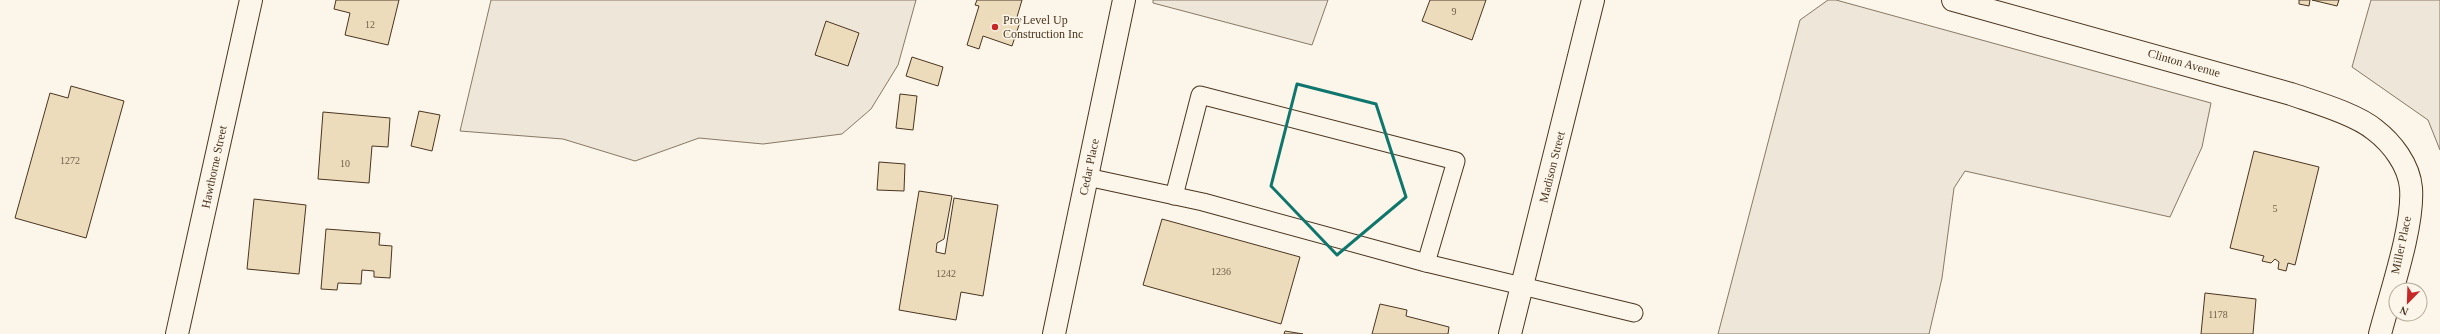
<svg xmlns="http://www.w3.org/2000/svg" width="2440" height="334" viewBox="0 0 2440 334" font-family="'Times New Roman',serif">
<style>
.green{fill:#ede6d9;stroke:#887966}
.building{fill:#ecdcbc;stroke:#4a3520}
.lines{fill:none;stroke-linecap:round;stroke-linejoin:round}
.lane-casing{stroke:#4a3520;stroke-width:19}
.street-casing{stroke:#4a3520;stroke-width:24}
.lane{stroke:#fbf6e9;stroke-width:17}
.street{stroke:#fbf6e9;stroke-width:22}
.marked{fill:none;stroke:#0f766e;stroke-width:3;stroke-linejoin:round}
.poi-dot{fill:#c62828;stroke:#fbf6e9;stroke-width:1.5}
.labels{text-anchor:middle;dominant-baseline:central;stroke-width:3;stroke-linejoin:round;paint-order:stroke}
.number-label{font-size:10px;fill:#725f47}
.poi-label{font-size:12px;fill:#4a3520;stroke:#fbf6e9;text-anchor:start}
.street-label{font-size:12px;fill:#4a3520;stroke:#fbf6e9}
</style>
<rect width="100%" height="100%" fill="#fbf6e9"/>
<g class="green">
<path d="M 491,0 L 916,0 L 898,65 L 871,109 L 842,134 L 763,144 L 699,138 L 635,161 L 563,139 L 460,131 Z"/>
<path d="M 1153,0 L 1328,0 L 1312,45 L 1153,3 Z"/>
<path d="M 1828,0 L 1836,0 L 2211,103 L 2202,147 L 2170,217 L 1965,171 L 1954,188 L 1942,278 L 1929,334 L 1718,334 L 1800,20 Z"/>
<path d="M 2371,0 L 2440,0 L 2440,150 L 2428,120 L 2352,67 Z"/>
</g>
<g class="building">
<path d="M 336,0 L 399,0 L 388,45 L 345,35 L 350,13 L 334,9 Z"/>
<path d="M 977,0 L 1022,0 L 1017,17 L 1021,19 L 1012,46 L 983,36 L 979,49 L 967,45 L 979,6 L 975,5 Z"/>
<path d="M 1430,0 L 1486,0 L 1472,40 L 1422,21 Z"/>
<path d="M 2299,0 L 2310,0 L 2309,6 L 2299,4 Z"/>
<path d="M 2312,0 L 2339,0 L 2337,6 Z"/>
<path d="M 826,21 L 859,33 L 848,66 L 815,55 Z"/>
<path d="M 912,57 L 943,67 L 938,86 L 906,76 Z"/>
<path d="M 71,86 L 124,101 L 86,238 L 15,218 L 50,93 L 68,98 Z"/>
<path d="M 900,94 L 917,96 L 913,130 L 896,128 Z"/>
<path d="M 419,111 L 440,115 L 432,151 L 411,146 Z"/>
<path d="M 323,112 L 390,118 L 388,147 L 372,146 L 369,183 L 318,179 Z"/>
<path d="M 2254,151 L 2319,167 L 2295,265 L 2288,263 L 2286,271 L 2278,269 L 2279,262 L 2275,259 L 2271,263 L 2262,261 L 2264,256 L 2230,248 Z"/>
<path d="M 879,162 L 905,164 L 904,191 L 877,190 Z"/>
<path d="M 919,191 L 952,196 L 944,239 L 937,243 L 936,252 L 945,254 L 954,198 L 998,205 L 983,296 L 961,292 L 956,320 L 899,310 Z"/>
<path d="M 254,199 L 306,205 L 299,274 L 247,269 Z"/>
<path d="M 1162,219 L 1300,257 L 1281,324 L 1143,285 Z"/>
<path d="M 326,229 L 380,233 L 379,245 L 392,246 L 390,278 L 374,277 L 374,271 L 362,270 L 361,284 L 338,283 L 337,290 L 321,289 Z"/>
<path d="M 2205,293 L 2256,299 L 2253,334 L 2201,334 Z"/>
<path d="M 1380,304 L 1407,310 L 1406,316 L 1449,327 L 1448,334 L 1372,334 Z"/>
<path d="M 1285,331 L 1303,334 L 1284,334 Z"/>
</g>
<g class="lines">
<defs>
<g id="lane">
<path d="M 1087,177 L 1203,202 L 1426,263 L 1634,313"/>
<path d="M 1174,196 L 1200,95 L 1456,161 L 1426,263"/>
</g>
<g id="street">
<path d="M 1953,0 L 2291,94 C 2314,102 2356,114 2375,130 C 2392,143 2409,165 2411,188 C 2414,226 2390,295 2380,334"/>
<path d="M 177,334 L 251,0"/>
<path d="M 1054,334 L 1124,0"/>
<path d="M 1510,334 L 1593,0"/>
</g>
</defs>
<use href="#lane" class="lane-casing"/>
<use href="#street" class="street-casing"/>
<use href="#lane" class="lane"/>
<use href="#street" class="street"/>
</g>
<path class="marked" d="M 1297,84 L 1376,104 L 1406,197 L 1337,255 L 1271,186 Z"/>
<circle class="poi-dot" cx="995" cy="27" r="4"/>
<g class="labels">
<g class="number-label">
<text x="1454" y="11">9</text>
<text x="370" y="24">12</text>
<text x="70" y="160">1272</text>
<text x="345" y="163">10</text>
<text x="2275" y="208">5</text>
<text x="1221" y="271">1236</text>
<text x="946" y="273">1242</text>
<text x="2218" y="314">1178</text>
</g>
<g class="poi-label">
<text x="1003" y="20">Pro Level Up<tspan x="1003" dy="14">Construction Inc</tspan></text>
</g>
<g class="street-label">
<text transform="translate(2184 63) rotate(16)">Clinton Avenue</text>
<text transform="translate(214 167) rotate(-78)">Hawthorne Street</text>
<text transform="translate(1089 167) rotate(-78)">Cedar Place</text>
<text transform="translate(1552 167) rotate(-76)">Madison Street</text>
<text transform="translate(2401 245) rotate(-78)">Miller Place</text>
</g>
</g>
<g transform="translate(2408 302) rotate(203)"><circle r="19" fill="#fbf6e9" stroke="#b4a999"/>
<path d="M0-3L7 15L0 10L-7 15Z" fill="#c62828"/>
<text y="-6" font-size="11" font-weight="bold" text-anchor="middle" fill="#4a3520">N</text>
</g>
</svg>
